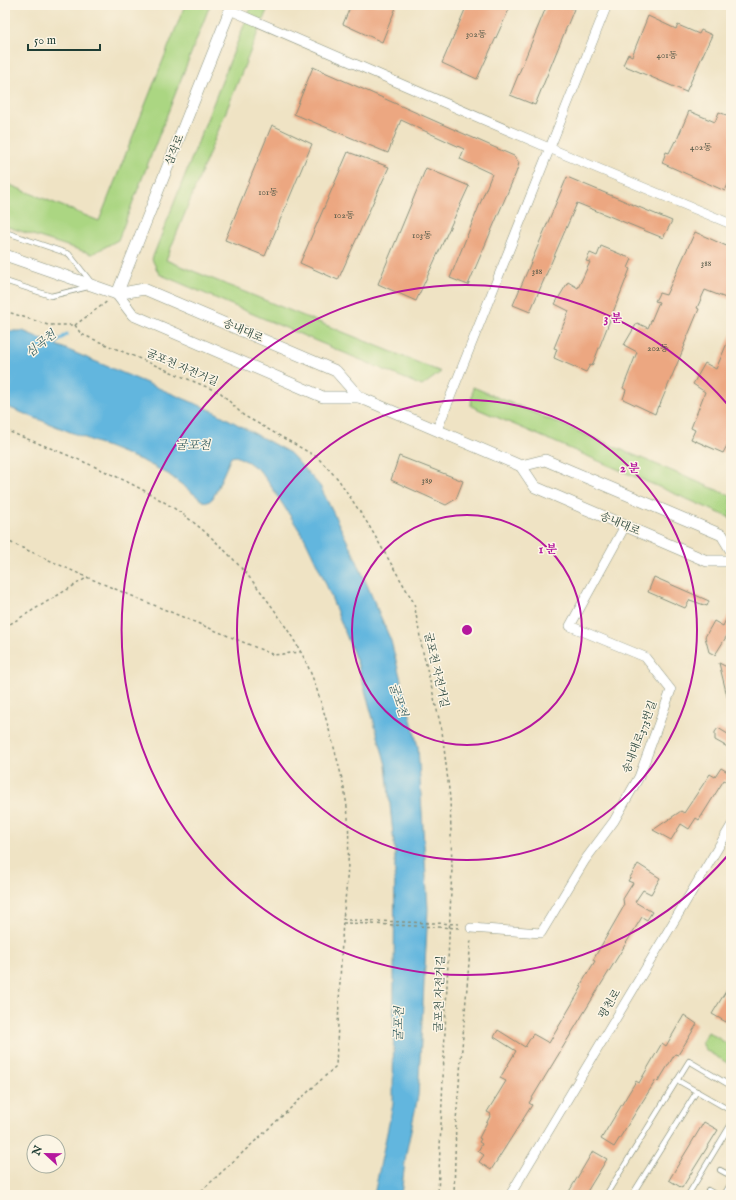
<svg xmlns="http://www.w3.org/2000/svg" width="736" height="1200" viewBox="0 0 736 1200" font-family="'IM FELL English','Noto Serif KR',serif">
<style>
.green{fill:#abd682;stroke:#658a5b}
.water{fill:#62b6de;stroke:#407a89}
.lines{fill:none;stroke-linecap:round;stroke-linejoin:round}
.stream{stroke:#62b6de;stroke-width:3}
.building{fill:#eca781}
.service-casing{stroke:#87907c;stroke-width:6}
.minor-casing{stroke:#87907c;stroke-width:10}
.tertiary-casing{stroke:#87907c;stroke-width:12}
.path{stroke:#87907c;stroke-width:1.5;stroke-dasharray:3 3;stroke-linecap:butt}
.service{stroke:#fff;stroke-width:4.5}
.minor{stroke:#fff;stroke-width:9}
.tertiary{stroke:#fff;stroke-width:11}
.path-bridge{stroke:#87907c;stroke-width:1.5;stroke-dasharray:3 3;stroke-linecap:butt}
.ring{fill:none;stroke:#b5179e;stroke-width:2}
.labels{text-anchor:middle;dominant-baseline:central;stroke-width:3;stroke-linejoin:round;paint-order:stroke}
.number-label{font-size:9px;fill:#525847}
.street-label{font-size:11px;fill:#1f3d34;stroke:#fcf5e5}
.water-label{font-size:12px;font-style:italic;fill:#305b5e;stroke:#fcf5e5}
.centre{fill:#b5179e;stroke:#fcf5e5;stroke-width:2}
.ring-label{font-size:12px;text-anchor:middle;font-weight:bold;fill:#b5179e;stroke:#fcf5e5;stroke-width:3;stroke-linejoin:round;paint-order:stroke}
</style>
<rect width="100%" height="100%" fill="#fcf5e5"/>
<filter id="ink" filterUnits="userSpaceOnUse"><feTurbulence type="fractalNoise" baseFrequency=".025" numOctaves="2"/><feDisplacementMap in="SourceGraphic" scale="8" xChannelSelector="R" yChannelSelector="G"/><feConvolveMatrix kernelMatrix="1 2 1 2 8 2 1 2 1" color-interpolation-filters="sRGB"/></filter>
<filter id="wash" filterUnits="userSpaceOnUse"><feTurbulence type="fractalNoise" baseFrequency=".012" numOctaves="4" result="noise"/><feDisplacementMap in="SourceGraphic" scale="16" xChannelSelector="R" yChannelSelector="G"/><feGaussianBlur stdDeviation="0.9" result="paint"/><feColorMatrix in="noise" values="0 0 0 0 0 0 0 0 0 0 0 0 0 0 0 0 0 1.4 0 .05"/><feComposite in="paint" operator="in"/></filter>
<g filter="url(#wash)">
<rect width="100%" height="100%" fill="#efe3c4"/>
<g class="green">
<path d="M 185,5 L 210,5 L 118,240 L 92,254 L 5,226 L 5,183 L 99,221 Z"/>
<path d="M 252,5 L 269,5 L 166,260 L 441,372 L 422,386 L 159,274 L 152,259 Z"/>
<path d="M 473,387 L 731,496 L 731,518 L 471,406 Z"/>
<path d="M 708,1032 L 731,1046 L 731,1065 L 705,1050 L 702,1042 Z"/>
</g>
<path class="water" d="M 5,331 L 23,331 L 213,411 L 290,453 L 320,486 L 356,559 L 391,641 L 418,747 L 428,909 L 418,1096 L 406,1154 L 401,1195 L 374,1195 L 393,1104 L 395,854 L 386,765 L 358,665 L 324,579 L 305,539 L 269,483 L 260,471 L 248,462 L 236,456 L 231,457 L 213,498 L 208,502 L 203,501 L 168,474 L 143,461 L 5,406 Z"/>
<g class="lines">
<path class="stream" d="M 51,347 L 67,334"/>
</g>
<g id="blocks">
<g class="building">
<path d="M 351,5 L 397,5 L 382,42 L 343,24 Z"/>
<path d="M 467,5 L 511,5 L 477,79 L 442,63 Z"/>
<path d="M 547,5 L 564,5 L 574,9 L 535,105 L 510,95 Z"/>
<path d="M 648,16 L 676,29 L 678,25 L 699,34 L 701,30 L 712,35 L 686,92 L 623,65 L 628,54 L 632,56 Z"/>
<path d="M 313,67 L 514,156 L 519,163 L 516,173 L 468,285 L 450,278 L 492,174 L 460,159 L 464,149 L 401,120 L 388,153 L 294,114 Z"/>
<path d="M 689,111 L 715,122 L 719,112 L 731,117 L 731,178 L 725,191 L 662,163 L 666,152 L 669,153 L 675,141 L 676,142 Z"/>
<path d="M 272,125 L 312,144 L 265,256 L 225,240 Z"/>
<path d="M 348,152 L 389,167 L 338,280 L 300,263 Z"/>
<path d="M 426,168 L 469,186 L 416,301 L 378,284 Z"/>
<path d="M 567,177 L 672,221 L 663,238 L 577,203 L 530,312 L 513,305 Z"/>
<path d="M 695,232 L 731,248 L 731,300 L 705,290 L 697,308 L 699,309 L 684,345 L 685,345 L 659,407 L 658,406 L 655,414 L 623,399 L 626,390 L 623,388 L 637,352 L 624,345 L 637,323 L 648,328 L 659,302 L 655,301 L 659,293 L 666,295 Z"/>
<path d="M 601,246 L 632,259 L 628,268 L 630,269 L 592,366 L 590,365 L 586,372 L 554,358 L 557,349 L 554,348 L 569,311 L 555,304 L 568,282 L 578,288 L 590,262 L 586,261 L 590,253 L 597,256 Z"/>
<path d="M 731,334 L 731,438 L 723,453 L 691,439 L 695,430 L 691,428 L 705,392 L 693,384 L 705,363 L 716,369 Z"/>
<path d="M 399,456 L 463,481 L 456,499 L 446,505 L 391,480 Z"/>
<path d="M 654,577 L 709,601 L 707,606 L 690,600 L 685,608 L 648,592 Z"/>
<path d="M 731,609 L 731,635 L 728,634 L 715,655 L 709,652 L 705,637 L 714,621 L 723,626 Z"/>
<path d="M 719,663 L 731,669 L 731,699 L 728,700 Z"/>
<path d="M 718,728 L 731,736 L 731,749 L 715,740 L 715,732 Z"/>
<path d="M 721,768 L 731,774 L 731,784 L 724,780 L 699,820 L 696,818 L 689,829 L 681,824 L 671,840 L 653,830 L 681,811 L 684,813 L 710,774 L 715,777 Z"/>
<path d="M 638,864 L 660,878 L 651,894 L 643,890 L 635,902 L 652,912 L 647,920 L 642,917 L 529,1103 L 532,1105 L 491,1170 L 479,1162 L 484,1155 L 478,1151 L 482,1144 L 479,1142 L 481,1139 L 479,1138 L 491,1114 L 487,1112 L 506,1081 L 500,1078 L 516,1051 L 494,1037 L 498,1030 L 525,1047 L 533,1034 L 549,1043 L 582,987 L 580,986 L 595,961 L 593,960 L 624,906 L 623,899 L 633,883 L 628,881 Z"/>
<path d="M 731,983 L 731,1014 L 726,1022 L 712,1014 Z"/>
<path d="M 684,1015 L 697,1024 L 678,1055 L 675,1054 L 658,1082 L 656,1080 L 614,1147 L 601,1139 L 636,1081 L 639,1083 L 662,1043 L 666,1046 Z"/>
<path d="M 704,1122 L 718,1130 L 682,1188 L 669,1180 Z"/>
<path d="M 593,1151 L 607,1159 L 585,1195 L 567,1195 Z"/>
</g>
</g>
</g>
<g filter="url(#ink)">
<use href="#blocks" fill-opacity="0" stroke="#87907c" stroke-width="1"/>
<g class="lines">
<defs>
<g id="service">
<path d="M 5,232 L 69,254 L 91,282"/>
<path d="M 5,281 L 51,296 L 88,287"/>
<path d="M 677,1080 L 731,1111"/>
<path d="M 720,1170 L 731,1176"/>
<path d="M 708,1190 L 717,1195"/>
<path d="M 606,1195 L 689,1061 L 731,1086"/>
<path d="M 632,1195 L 697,1091"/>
<path d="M 688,1195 L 731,1124"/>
<path d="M 724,1195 L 731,1183"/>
</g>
<g id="minor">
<path d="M 230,10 L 549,148 L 731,224"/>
<path d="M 437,430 L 607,5"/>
<path d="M 471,928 L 541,933 L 585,860 L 614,821 L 639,777 L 671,690 L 645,657 L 570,626 L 625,526"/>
<path d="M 510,1195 L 731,826"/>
</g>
<g id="tertiary">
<path d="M 5,255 L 117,294 L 144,289 L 336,371 L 359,397"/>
<path d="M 117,294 L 133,315 L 323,397 L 359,397 L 521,466 L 535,487 L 707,561 L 731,561"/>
<path d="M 117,294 L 232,5"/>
<path d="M 521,466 L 545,460 L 722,535 L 731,550"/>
</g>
</defs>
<use href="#service" class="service-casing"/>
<use href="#minor" class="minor-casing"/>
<use href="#tertiary" class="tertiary-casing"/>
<g class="path">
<path d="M 5,311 L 48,325 L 75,325 L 108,301"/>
<path d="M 75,325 L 81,334 L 221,393 L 243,415 L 317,457 L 338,479 L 368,524 L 414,603 L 422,648 L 442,731 L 450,798 L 452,868 L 438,1195"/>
<path d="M 5,430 C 62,453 120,474 172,507 C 225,541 273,601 303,656 C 316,681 324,713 332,740 C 339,766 346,791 348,817 C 350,852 347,885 343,919 L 348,920"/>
<path d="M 5,540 L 84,576 L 274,655 L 300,652"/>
<path d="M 5,627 L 88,577"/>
<path d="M 343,923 L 348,923"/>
<path d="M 197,1195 L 336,1066 L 343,919"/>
<path d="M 454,1195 L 456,1121 L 471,938"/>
</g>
<use href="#service" class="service"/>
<use href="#minor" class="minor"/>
<use href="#tertiary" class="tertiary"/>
<g class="path-bridge">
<path d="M 348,920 L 460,924"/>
<path d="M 348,923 L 460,928"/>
</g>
</g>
</g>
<g class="ring">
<circle cx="467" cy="630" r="115"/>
<circle cx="467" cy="630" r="230"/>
<path d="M729 854A345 345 0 1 1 729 406"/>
</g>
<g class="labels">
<g class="number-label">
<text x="476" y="34">302동</text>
<text x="667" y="55">401동</text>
<text x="701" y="147">402동</text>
<text x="268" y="192">101동</text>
<text x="344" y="215">102동</text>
<text x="422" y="235">103동</text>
<text x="706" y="263">388</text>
<text x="537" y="271">388</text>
<text x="658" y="348">202동</text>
<text x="427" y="480">389</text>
</g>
<g class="street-label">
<text transform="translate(175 150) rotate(-68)">삼작로</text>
<text transform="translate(243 331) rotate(23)">송내대로</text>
<text transform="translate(182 368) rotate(23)">굴포천 자전거길</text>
<text transform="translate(620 524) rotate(23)">송내대로</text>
<text transform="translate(436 670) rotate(77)">굴포천 자전거길</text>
<text transform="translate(640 737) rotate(-69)">송내대로373번길</text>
<text transform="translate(440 994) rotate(-88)">굴포천 자전거길</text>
<text transform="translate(610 1004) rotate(-59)">평천로</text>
</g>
<g class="water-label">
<text transform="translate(41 344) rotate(-39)">심곡천</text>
<text x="193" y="445">굴포천</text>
<text transform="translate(398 700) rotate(72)">굴포천</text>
<text transform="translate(399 1024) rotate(-88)">굴포천</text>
</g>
</g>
<circle cx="467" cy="630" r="6" class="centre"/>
<g class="ring-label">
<text x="613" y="322">3 분</text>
<text x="630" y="472">2 분</text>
<text x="548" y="553">1 분</text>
</g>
<rect width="736" height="1200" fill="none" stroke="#fcf5e5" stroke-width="20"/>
<g transform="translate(46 1154) rotate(292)"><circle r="19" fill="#fcf5e5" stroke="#a4ab9e"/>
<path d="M0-3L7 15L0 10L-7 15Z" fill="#b5179e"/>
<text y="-6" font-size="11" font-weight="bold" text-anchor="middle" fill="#1f3d34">N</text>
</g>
<path d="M28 44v6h72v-6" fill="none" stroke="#1f3d34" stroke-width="2"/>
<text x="34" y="44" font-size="12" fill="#1f3d34" stroke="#fcf5e5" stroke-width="3" paint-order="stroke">50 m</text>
</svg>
